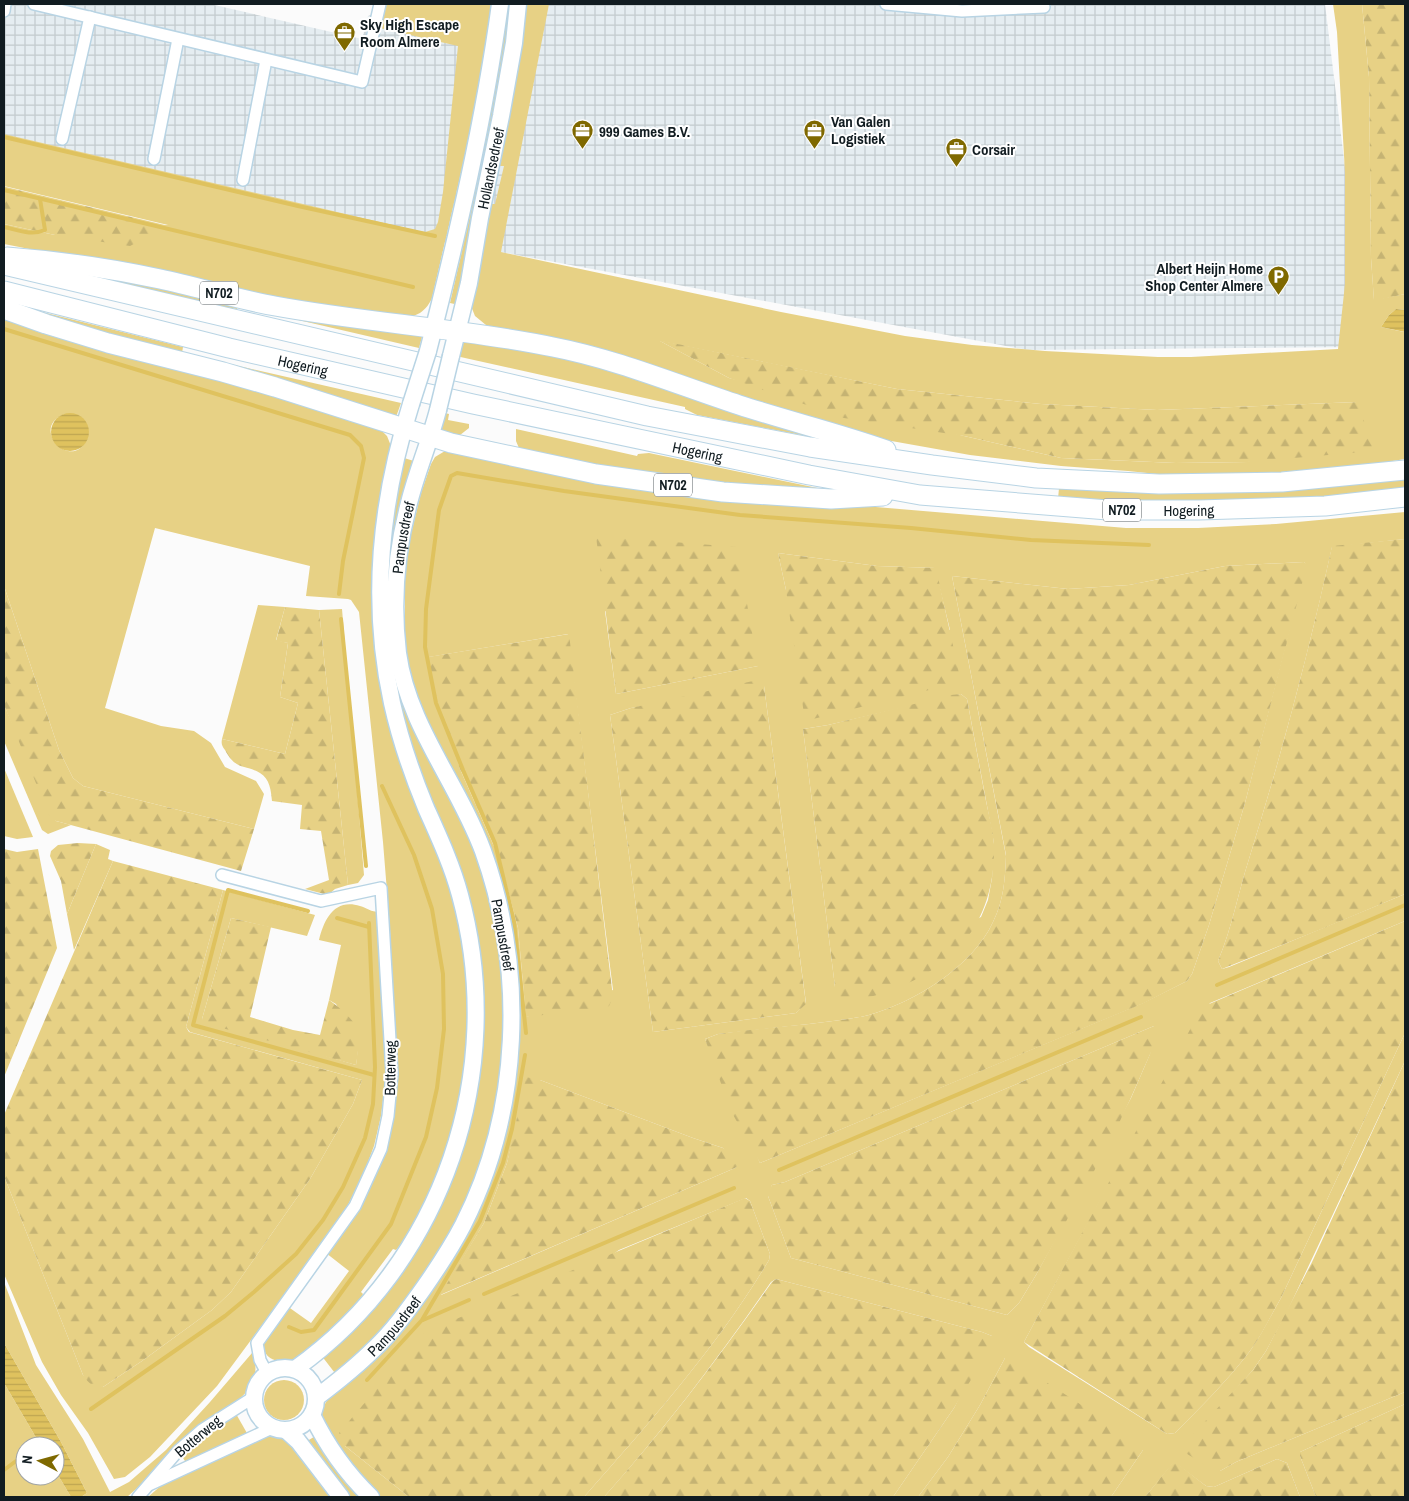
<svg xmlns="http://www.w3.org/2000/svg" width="1409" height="1501" viewBox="0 0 1409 1501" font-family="'Archivo Narrow',sans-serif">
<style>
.industrial{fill:url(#industrial-grid)}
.grass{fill:#e7d185;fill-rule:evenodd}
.forest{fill:url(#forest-firs)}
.water{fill:url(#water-rules)}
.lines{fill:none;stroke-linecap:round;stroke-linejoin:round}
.stream{stroke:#dfc25e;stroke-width:4}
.minor-casing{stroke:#b8d4e4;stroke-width:14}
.secondary-casing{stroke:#b8d4e4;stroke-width:19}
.trunk-casing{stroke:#b8d4e4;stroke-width:21}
.minor{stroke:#fff;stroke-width:11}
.secondary{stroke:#fff;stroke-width:16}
.trunk{stroke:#fff;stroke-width:19}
.secondary-bridge-casing{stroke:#b8d4e4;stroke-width:19;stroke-linecap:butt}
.secondary-bridge{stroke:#fff;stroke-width:16}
.labels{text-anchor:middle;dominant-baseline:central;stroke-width:4;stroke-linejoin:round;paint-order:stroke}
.shield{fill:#fff;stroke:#586064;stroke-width:1}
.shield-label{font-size:14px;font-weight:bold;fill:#111c21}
.poi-label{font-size:15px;font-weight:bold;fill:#111c21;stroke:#fff;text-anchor:start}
.street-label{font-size:15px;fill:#111c21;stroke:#fff}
</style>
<defs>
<pattern id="industrial-grid" width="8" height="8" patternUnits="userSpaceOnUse" patternTransform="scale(1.25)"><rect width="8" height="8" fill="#e5edf1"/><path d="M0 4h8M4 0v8" fill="none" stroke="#c3cbce"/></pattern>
<pattern id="forest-firs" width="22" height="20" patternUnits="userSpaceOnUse" patternTransform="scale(1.25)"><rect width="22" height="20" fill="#e7d185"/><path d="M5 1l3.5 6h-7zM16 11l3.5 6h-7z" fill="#c5b373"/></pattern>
<pattern id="water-rules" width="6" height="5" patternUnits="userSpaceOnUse" patternTransform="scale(1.25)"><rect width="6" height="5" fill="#dfc25e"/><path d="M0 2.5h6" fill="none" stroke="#bea651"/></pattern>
</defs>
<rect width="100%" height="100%" fill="#fbfbfb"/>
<path class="industrial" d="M 4,4 L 210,4 L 362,39 L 368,16 L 401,4 L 1325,4 L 1367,347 L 1028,350 L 334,221 L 4,148 Z"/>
<g class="grass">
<path d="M 386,4 L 494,4 L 473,132 L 466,151 L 432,298 C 420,325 395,317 371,316 L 4,244 L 4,224 L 55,235 L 168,225 L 4,186 L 4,134 L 418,231 L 425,232 L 435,229 L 438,222 L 443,192 L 458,46 L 380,28 Z"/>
<path d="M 504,4 L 511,4 L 501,75 L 459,305 L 450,303 L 484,155 L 483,127 Z"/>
<path d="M 527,4 L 549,4 L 501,252 L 781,312 L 905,336 L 972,345 L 1045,351 L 1158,357 L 1191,357 L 1338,349 L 1345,284 L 1345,173 L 1337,32 L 1333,4 L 1362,4 L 1369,77 L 1371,258 L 1374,300 L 1405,294 L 1405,310 L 1396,309 L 1389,315 L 1381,327 L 1404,332 L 1405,330 L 1405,459 L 1380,463 L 1249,475 L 1176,476 L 1128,471 L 1061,466 L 970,455 L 869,437 L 486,325 L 475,316 L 471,306 L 481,239 L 488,220 L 492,204 L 495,204 L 504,166 L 500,166 L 499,152 L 524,6 ZM 660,341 L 897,389 L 1041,404 L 1157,410 L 1357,402 L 1248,462 L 1176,463 L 1061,458 L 964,436 L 729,378 Z"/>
<path d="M 55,266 L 424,330 L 419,348 L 238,306 L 237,309 L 197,302 Z"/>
<path d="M 10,304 L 183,347 L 182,353 L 401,403 L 396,417 L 163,353 Z"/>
<path d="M 4,315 L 196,369 L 380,429 L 387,436 L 391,446 L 380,649 L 459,907 L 472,1021 L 458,1121 L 418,1223 L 396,1250 L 393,1249 L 361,1292 L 363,1294 L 354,1312 L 293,1362 C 277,1362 265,1361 262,1343 L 287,1306 L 311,1323 L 349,1271 L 326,1253 L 380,1158 L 393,1026 L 390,929 L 383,842 L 359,612 L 351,600 L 348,599 L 306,596 L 310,566 L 155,528 L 105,708 L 161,726 L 194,731 L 211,743 L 225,767 L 256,781 L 264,794 L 254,829 L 83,786 L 73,778 L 59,750 L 4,586 ZM 65,414 C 80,413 94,426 86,441 C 70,471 29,427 65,414 Z"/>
<path d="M 461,336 L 590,365 L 863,447 L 697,415 L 685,409 L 685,407 L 456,356 Z"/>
<path d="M 441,412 L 449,414 L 448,420 L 469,424 L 469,428 L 455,439 L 439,435 Z"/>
<path d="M 516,429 L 637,456 L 638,454 L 649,453 L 832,491 L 766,491 L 521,453 L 516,441 Z"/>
<path d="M 445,451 L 840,504 L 1126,528 L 1198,528 L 1276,524 L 1405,512 L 1405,539 L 1332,547 C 1309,652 1281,756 1249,859 C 1238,893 1232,928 1218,961 L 1222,969 L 1229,967 L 1405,894 L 1405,921 L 1210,1003 L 1155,1098 L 1024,1342 L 1029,1347 L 1167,1434 L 1175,1433 C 1201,1407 1228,1380 1250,1351 C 1262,1334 1271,1315 1281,1298 L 1405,1033 L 1405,1061 L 1286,1314 L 1266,1351 L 1253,1370 L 1227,1399 L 1220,1471 L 1236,1462 L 1405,1392 L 1405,1404 L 1300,1452 L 1300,1456 L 1316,1497 L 1300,1497 L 1287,1463 L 1277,1459 L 1214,1487 L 1206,1486 L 1174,1462 L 1145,1497 L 1111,1497 L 1143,1450 L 1005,1358 L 980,1405 L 948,1457 L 918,1497 L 893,1497 L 954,1408 L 992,1336 L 982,1332 L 776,1279 L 771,1282 C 719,1357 665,1429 604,1497 L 584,1497 C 650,1422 718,1346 769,1260 L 770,1254 L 750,1201 L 746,1198 L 619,1250 L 345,1446 L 409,1497 L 376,1497 L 371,1493 L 319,1420 L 320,1413 L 330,1395 L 437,1278 L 510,1090 L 503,905 L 419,714 L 405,650 L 405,572 L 411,534 L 421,493 L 431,464 L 435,457 ZM 778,553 L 877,566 L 935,568 L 950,630 L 786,590 ZM 1304,562 L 1306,565 L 1245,803 L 1209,925 L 1192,974 L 1187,981 L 1143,1003 L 760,1163 L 705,1039 L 718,1034 C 748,1031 779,1027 809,1024 C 829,1021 849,1020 869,1015 C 915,1002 973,966 993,922 C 1004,900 1005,879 1006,856 L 952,576 L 1068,589 L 1129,585 L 1225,566 ZM 605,611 L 758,666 L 616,694 ZM 568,634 L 613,990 L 526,1017 L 518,928 L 500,860 L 460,769 L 429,657 ZM 764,686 L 806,1003 L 796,1013 L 653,1032 L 610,715 L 631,708 ZM 961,694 L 967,699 L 994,843 L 992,878 L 988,900 L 981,917 L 835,987 L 803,729 L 828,725 ZM 1154,1026 L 1150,1054 L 1131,1098 L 1036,1275 L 1019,1303 L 1007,1315 L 791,1258 L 768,1196 L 772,1185 L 785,1182 ZM 540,1080 L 693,1138 L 723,1148 L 738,1165 L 735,1168 L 441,1295 L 484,1223 L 507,1163 L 516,1127 Z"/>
<path d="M 401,457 L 417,462 L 390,628 L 493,902 L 507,1004 L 499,1101 L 466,1208 L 403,1309 L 338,1377 L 321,1355 L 345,1334 L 457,1156 L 477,966 L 401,722 L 384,584 Z"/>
<path d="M 1405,477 L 1405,489 L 1250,503 L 1176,505 L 1058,499 L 1059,488 L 1176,493 L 1249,492 Z"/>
<path d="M 258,605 L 285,607 L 276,640 L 288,643 L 280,697 L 298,703 L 285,754 L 222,739 Z"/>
<path d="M 342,609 L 364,875 L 358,883 L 348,885 L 319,610 Z"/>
<path d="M 4,705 L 56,821 L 71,825 L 48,834 L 42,830 L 4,741 Z"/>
<path d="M 4,768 L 33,837 L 17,839 L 4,836 Z"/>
<path d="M 96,844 L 110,850 L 108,859 L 113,861 L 74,950 L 67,914 Z"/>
<path d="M 223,890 L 315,915 L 307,936 L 231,918 L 202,1019 L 356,1065 L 358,1047 L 336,1004 L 329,1000 L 341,945 L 319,940 C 324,920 334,898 360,906 C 367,908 371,912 379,912 L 385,1018 L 385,1084 L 381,1116 L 374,1146 L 365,1170 L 347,1207 L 325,1240 L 217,1386 L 150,1457 L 125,1477 L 114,1479 L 88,1433 L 61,1395 L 42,1362 L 4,1274 L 4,1176 L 83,1375 L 103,1387 L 142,1361 L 212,1310 L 231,1292 L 310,1179 L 353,1104 L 362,1080 L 190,1032 L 186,1027 Z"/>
<path d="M 4,1282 L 36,1365 L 83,1439 L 110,1492 L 129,1482 L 166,1450 L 210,1402 L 252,1353 C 262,1376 249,1393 231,1406 L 127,1497 L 81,1497 L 87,1493 L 61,1442 L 4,1343 Z"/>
<circle cx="284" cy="1400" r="20"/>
<path d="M 4,1383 L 41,1446 L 25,1446 L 25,1476 L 55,1476 L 55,1470 L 71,1497 L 4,1497 Z"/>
<path d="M 235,1412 L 248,1435 L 189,1461 L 185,1461 L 181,1455 L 185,1450 Z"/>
<path d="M 317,1435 L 366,1497 L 347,1497 L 304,1443 Z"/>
<path d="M 272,1436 L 280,1437 L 290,1442 L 337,1497 L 148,1497 L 164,1483 L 262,1438 Z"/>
</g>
<g class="forest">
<path d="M 1362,4 L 1405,4 L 1405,294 L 1374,301 L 1371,258 L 1369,77 Z"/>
<path d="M 4,186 L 6,187 L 169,226 L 130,246 L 55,235 L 4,224 Z"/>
<path d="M 658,340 L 897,389 L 1041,404 L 1157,410 L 1357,402 L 1375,451 L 1248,462 L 1176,463 L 1061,458 L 964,436 L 844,418 L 729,378 Z"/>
<path d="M 596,536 L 737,547 L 758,666 L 616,694 Z"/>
<path d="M 1405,539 L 1405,894 L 1324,928 L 1222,969 L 1218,961 C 1232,928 1238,893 1249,859 C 1281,756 1309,652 1332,546 Z"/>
<path d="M 778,553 L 877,566 L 936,568 L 961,682 L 805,721 L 786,590 Z"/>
<path d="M 1304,562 L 1307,565 L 1245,803 L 1209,925 L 1192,974 L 1187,981 L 1144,1003 L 760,1163 L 731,1111 L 705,1039 L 718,1034 C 748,1030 779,1027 809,1024 C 829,1021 849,1020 869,1015 C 915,1002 973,966 993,922 C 1004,900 1005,879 1006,855 L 952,576 L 1068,589 L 1129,585 L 1225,566 Z"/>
<path d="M 4,586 L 59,750 L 73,778 L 83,786 L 254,829 L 241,871 L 56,821 L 49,815 L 4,705 Z"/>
<path d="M 285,607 L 319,610 L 348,885 L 335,889 L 328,895 L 305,889 L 329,880 L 321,831 L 300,829 L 302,805 L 272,801 C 271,791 270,779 260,773 C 245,764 236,771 225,750 C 222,746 221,744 222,739 L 285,754 L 298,703 L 280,697 L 288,643 L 276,641 Z"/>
<path d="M 569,634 L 613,997 L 609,1006 L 604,1008 L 526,1017 L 518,928 L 500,860 L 460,769 L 441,715 L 428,657 Z"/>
<path d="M 753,681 L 764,686 L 806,1004 L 796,1013 L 653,1032 L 610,715 L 631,708 Z"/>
<path d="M 961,694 L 967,699 C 973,731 979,764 985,796 C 988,812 993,829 994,844 C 996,922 955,969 883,993 C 872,997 858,999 846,1001 L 840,1000 L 835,987 L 803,729 L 828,725 L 951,695 Z"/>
<path d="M 78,843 L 96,844 L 67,914 L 61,881 L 50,856 L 51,851 L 58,845 Z"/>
<path d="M 4,849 L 17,852 L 38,849 L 57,948 L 4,1077 Z"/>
<path d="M 113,861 L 223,890 L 186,1027 L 189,1032 L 362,1080 L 353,1104 L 310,1179 L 231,1292 L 212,1310 L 142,1361 L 103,1387 C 93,1387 89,1384 83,1375 L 4,1176 L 4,1115 Z"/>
<path d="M 231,918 L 271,927 L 250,1017 L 293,1030 L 320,1035 L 329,1000 C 337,1005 355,1021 357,1029 C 360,1040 358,1053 356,1065 L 204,1023 L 202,1019 Z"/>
<path d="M 1405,921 L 1405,1033 L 1281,1298 C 1271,1315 1262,1335 1250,1351 C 1228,1380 1201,1407 1175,1433 L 1167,1434 L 1024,1342 L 1202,1007 Z"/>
<path d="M 1154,1026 L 1157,1028 C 1157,1043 1147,1060 1141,1075 C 1112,1144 1072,1210 1036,1275 L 1019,1303 L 1007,1315 L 791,1258 L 768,1196 L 768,1192 L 772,1185 L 785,1182 Z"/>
<path d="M 1405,1061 L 1405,1392 L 1236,1462 L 1220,1471 L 1213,1470 L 1184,1452 L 1183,1445 L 1253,1370 L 1266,1351 L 1312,1262 Z"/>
<path d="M 526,1077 L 540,1080 L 693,1138 L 723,1148 L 734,1155 L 737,1159 L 739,1165 L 735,1168 L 440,1295 L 484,1223 L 507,1163 Z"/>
<path d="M 745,1198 L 750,1201 L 770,1254 L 769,1260 C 718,1346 650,1422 584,1497 L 409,1497 L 345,1446 L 339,1433 L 425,1332 Z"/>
<path d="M 776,1279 L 982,1332 L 992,1336 L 992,1341 L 990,1348 L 954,1408 L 893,1497 L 604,1497 C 665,1429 720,1356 772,1282 Z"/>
<path d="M 1005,1358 L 1009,1358 L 1143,1445 L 1143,1450 L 1111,1497 L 918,1497 L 948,1457 L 980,1405 Z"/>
<path d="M 1405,1404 L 1405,1497 L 1316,1497 L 1300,1456 L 1300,1452 Z"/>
<path d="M 1277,1459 L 1287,1463 L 1300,1497 L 1145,1497 L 1174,1461 L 1206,1486 L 1214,1487 Z"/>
</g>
<g class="water">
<path d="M 1396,309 L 1405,310 L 1405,332 L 1381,327 L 1389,315 Z"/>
<circle cx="70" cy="432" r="19"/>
<path d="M 4,1343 L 61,1442 L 87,1493 L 81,1497 L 71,1497 L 55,1470 L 55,1446 L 41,1446 L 4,1383 Z"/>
</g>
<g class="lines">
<g class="stream">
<path d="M 4,137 L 298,206 L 435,236"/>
<path d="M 4,190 L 413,287"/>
<path d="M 4,227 C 18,230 31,236 45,230 L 40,199"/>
<path d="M 4,329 L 350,435 L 361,446 L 364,458 L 343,561 L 339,594"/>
<path d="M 341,619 L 366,866"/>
<path d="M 308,911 L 228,890 L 193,1025 L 374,1075"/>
<path d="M 337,918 L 369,927"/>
<path d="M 1217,985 L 1405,905"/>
<path d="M 526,1033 L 514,922 L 495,843 L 463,770 L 436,703 L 425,647 L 426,609 L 439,510 L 451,476 L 457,473 L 564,491 L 740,515 L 911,528 L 1031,540 L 1149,545"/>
<path d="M 779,1170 L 1141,1017"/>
<path d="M 484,1294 L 734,1188"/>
<path d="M 423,1320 L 469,1300"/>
<path d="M 289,1327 L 301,1332 L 314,1330 L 391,1224 L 426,1137 L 437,1088 L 444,1029 L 443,974 L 432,909 L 414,855 L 382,786"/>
<path d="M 367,1380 L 422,1320 L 480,1221 L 503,1163 L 512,1129 L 525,1055"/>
<path d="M 91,1409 L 225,1316 L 254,1292 L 296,1254 L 323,1220 L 343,1187 L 365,1138 L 373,1104 L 375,1067 L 369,923"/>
<path d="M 4,1470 L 16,1461"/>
</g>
<defs>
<g id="minor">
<path d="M 34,4 L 362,82 L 380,4"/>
<path d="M 886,4 L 962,11 L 1044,7"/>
<path d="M 4,11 L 5,4"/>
<path d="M 62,139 L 90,17"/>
<path d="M 154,159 L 178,39"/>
<path d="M 243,180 L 266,60"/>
<path d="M 222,875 L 321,901 L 381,888 L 392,1074 L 388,1116 L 381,1149 L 355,1206 L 257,1343 L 260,1360 L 267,1373"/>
<path d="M 151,1484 L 272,1428"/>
<path d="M 138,1497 L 178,1451 L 202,1430 L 254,1397"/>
</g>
<g id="secondary">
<path d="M 428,351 C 457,237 484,121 500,4"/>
<path id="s1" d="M 451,356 L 469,283 L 480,218 L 501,116 L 514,43 L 518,4"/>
<circle cx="285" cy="1399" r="31"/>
<path d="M 295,1369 C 444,1263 508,1071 460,895 C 452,865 439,837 426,808 C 412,774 400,739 392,703 C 370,602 380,502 411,404"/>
<path id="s2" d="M 317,1397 C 337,1382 357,1366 375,1348 C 393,1331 408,1310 423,1289 C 437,1269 451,1248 463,1225 C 521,1111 526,971 483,851 C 458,783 408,726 398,653 C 392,603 396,552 409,503 C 417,471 430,441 438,410"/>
<path d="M 312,1415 C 327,1446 346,1473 371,1497"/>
<path d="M 287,1431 L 298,1441 L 341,1497"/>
</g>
<g id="trunk">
<path d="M 7,257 C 59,261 109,268 160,279 C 198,287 236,299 275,306 C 367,323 461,328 553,347 C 616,359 678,385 739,405 C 788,421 838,433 886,450"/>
<path d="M 4,265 L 647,416 L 810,447 L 932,465 L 1036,478 L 1159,484 L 1282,482 L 1405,470"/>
<path id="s3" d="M 4,291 L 229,348 L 473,404 L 809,475 L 920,495 L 1108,510 L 1199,510 L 1325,506 L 1405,497"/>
<path d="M 4,309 L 46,324 L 108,343 L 223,372 L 275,387 L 451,443 L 596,474 L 723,492 L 831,499 L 883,496"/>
</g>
</defs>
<use href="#minor" class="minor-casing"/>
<use href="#secondary" class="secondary-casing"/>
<use href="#trunk" class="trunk-casing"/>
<use href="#minor" class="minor"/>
<use href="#secondary" class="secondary"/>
<use href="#trunk" class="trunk"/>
<defs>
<g id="secondary-bridge">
<path d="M 411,404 L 428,351"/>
<path d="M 438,410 L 451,356"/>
</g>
</defs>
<use href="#secondary-bridge" class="secondary-bridge-casing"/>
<use href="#secondary-bridge" class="secondary-bridge"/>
</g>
<defs>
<symbol id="office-pin" viewBox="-11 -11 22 30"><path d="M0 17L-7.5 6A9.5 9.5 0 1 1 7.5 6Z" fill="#7f6900" stroke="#fff"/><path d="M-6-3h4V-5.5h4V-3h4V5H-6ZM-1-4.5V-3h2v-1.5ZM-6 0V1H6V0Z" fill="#fff"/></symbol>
<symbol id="parking-pin" viewBox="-11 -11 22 30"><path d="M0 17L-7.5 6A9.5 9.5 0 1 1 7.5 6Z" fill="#7f6900" stroke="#fff"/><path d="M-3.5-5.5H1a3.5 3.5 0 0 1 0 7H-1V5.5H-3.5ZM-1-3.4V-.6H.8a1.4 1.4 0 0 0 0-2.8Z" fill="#fff"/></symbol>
</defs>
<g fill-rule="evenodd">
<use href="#office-pin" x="332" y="20" width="25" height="34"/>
<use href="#office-pin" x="802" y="118" width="25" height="34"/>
<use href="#office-pin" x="570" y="118" width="25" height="34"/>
<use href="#office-pin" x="944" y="136" width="25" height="34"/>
<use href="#parking-pin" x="1266" y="264" width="25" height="34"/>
</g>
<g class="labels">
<g class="shield">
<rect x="200" y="281.5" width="38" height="23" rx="4"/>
<rect x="654" y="473.5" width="38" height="23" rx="4"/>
<rect x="1103" y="498.5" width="38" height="23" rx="4"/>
</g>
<g class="shield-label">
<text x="219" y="293">N702</text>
<text x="673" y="485">N702</text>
<text x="1122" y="510">N702</text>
</g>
<g class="poi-label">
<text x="360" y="24">Sky High Escape<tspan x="360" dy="17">Room Almere</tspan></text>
<text x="831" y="121">Van Galen<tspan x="831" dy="17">Logistiek</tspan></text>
<text x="599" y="131">999 Games B.V.</text>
<text x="972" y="149">Corsair</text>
<text x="1263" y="268" text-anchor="end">Albert Heijn Home<tspan x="1263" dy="17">Shop Center Almere</tspan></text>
</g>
<g class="street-label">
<text stroke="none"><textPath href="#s1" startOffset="192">Hollandsedreef</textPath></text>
<text stroke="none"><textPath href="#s3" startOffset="308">Hogering</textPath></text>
<text stroke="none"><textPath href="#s3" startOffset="712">Hogering</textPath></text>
<text stroke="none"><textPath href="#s3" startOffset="1208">Hogering</textPath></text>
<text stroke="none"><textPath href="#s2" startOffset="945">Pampusdreef</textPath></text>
<text transform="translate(503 935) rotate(80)">Pampusdreef</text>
<text transform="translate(390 1068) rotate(-89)">Botterweg</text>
<text stroke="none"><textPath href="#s2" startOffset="105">Pampusdreef</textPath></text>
<text transform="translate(198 1436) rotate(-40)">Botterweg</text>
</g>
</g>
<rect width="1409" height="1501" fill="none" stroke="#111c21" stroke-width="10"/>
<g transform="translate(40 1461) rotate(276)"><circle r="24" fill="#ffffff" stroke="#a0a4a6"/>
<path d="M0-4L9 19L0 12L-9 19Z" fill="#7f6900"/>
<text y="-8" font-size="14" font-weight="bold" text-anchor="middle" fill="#111c21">N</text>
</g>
</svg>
